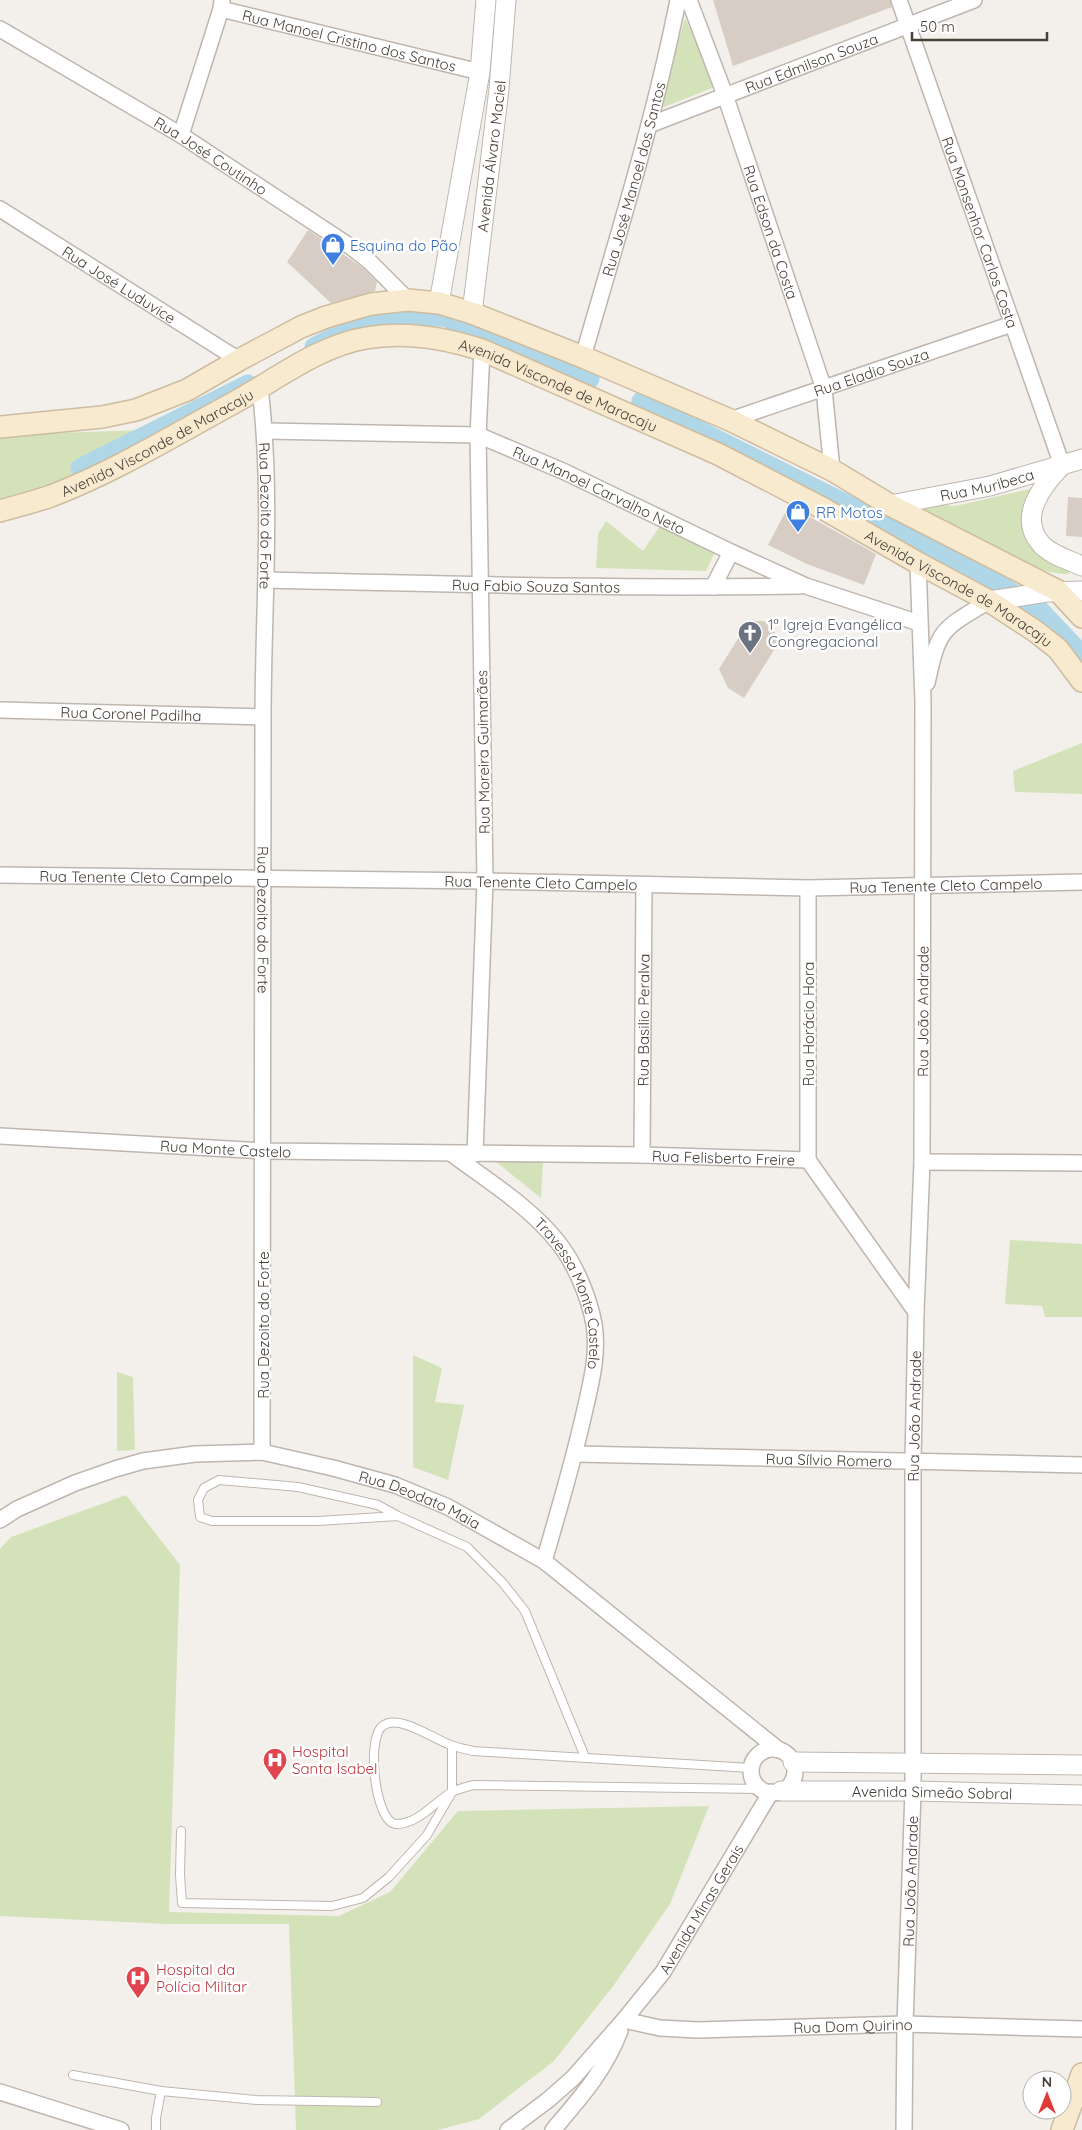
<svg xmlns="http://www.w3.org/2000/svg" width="1082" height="2130" viewBox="0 0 1082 2130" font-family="Quicksand,sans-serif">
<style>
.green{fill:#d4e2b9}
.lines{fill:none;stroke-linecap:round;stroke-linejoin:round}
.canal{stroke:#afd7e8;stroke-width:19}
.building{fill:#d7cdc4}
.service-casing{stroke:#beb6ae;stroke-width:10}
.minor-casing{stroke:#beb6ae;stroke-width:18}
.tertiary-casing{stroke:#beb6ae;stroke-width:21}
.secondary-casing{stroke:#cdbca0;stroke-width:24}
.service{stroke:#fff;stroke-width:8}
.minor{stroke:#fff;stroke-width:15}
.tertiary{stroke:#fff;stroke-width:19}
.secondary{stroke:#f8eacf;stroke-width:21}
.labels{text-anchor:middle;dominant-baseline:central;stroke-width:5;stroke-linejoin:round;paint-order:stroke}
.street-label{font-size:15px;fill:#474039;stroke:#fff}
.shop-label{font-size:15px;fill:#366cbe;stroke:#fff;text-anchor:start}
.worship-label{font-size:15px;fill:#5b616d;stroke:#fff;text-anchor:start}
.health-label{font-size:15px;fill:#be3a42;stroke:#fff;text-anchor:start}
</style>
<rect width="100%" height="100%" fill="#f3f0eb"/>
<g class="green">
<path d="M 685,18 L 717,86 L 659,109 Z"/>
<path d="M 142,430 L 77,464 L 80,473 L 0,506 L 0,435 Z"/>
<path d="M 1035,488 L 1028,536 L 1069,568 L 1069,574 C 1033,577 947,522 913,503 L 955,506 Z"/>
<path d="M 606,521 L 643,551 L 660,526 L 711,548 L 714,554 L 706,571 L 596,568 L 598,534 Z"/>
<path d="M 1082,743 L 1082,794 L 1015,792 L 1013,771 Z"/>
<path d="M 495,1161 L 543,1162 L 541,1198 Z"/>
<path d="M 1010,1240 L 1082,1244 L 1082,1317 L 1045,1317 L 1042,1306 L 1005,1304 Z"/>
<path d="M 413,1355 L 442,1368 L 435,1402 L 464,1405 L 448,1480 L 413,1467 Z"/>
<path d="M 117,1372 L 133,1377 L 135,1450 L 117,1451 Z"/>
<path d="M 126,1495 L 180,1565 L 169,1912 L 339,1916 L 390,1892 L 458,1811 L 709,1806 L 670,1904 L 614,1985 L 554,2061 L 479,2119 L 438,2130 L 296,2130 L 289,1924 L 167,1924 L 0,1916 L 0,1549 L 11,1537 Z"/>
</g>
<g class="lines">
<g class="canal">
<path d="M 314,347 L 354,326 L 391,317 L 444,317 L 590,379"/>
<path d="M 641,401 L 887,524 L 991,579 L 1039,609 L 1078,650 L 1082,657"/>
<path d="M 80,468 L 248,384"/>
</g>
</g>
<g class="building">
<path d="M 713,0 L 890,0 L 892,7 L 733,66 Z"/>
<path d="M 308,230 L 363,268 L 377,282 L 375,291 L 331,303 L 287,262 Z"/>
<path d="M 1068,497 L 1082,498 L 1082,537 L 1066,536 Z"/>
<path d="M 789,505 L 876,554 L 864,585 L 807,564 L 768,545 Z"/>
<path d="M 749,621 L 764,621 L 781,639 L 744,698 L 728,688 L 719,669 Z"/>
</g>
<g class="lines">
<defs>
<g id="service">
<path d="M 398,1516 L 318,1521 L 212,1521 L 200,1517 L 198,1500 L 204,1488 L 219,1480 L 298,1487 L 378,1505 L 398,1516 L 467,1547 L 503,1583 L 525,1611 L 585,1757"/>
<path d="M 751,1768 L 473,1751 C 465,1749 458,1748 451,1745 C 433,1739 401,1715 384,1725 C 365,1735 375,1823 396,1824 C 419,1824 434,1802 452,1792 C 458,1789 466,1787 473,1785 L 761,1789"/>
<path d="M 181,1831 L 180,1875 L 182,1903 L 332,1906 L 363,1898 L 389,1877 L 427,1835 L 452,1792 L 452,1746"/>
<path d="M 73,2075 L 161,2091"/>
<path d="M 156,2130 L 156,2118 L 161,2091 L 257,2100 L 377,2102"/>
</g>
<g id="minor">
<path id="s1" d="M 689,0 L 725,95 L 824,389 L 832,470"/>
<path id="s2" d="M 899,0 L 1062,465"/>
<path id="s3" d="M 221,9 L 480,72"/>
<path id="s4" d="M 0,29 L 181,135 L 351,247 L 369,261 L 408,300"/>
<path id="s5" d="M 649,125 L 974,0"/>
<path d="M 181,135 L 221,9 L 222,0"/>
<path id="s6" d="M 0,209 L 239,360"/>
<path id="s7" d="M 583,357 C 617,238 654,121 678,0"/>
<path id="s8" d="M 260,388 C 273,498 263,609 263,719 C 264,963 264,1207 262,1452"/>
<path id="s9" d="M 730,420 L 1012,324"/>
<path id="s10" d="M 265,431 L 478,435 L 565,472 L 731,552 L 806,586 L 919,623"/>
<path id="s11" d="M 266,580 C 444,584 622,589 800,586"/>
<path d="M 713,587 L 731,552"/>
<path d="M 927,683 C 939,628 941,630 989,601"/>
<path id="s12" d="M 0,710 L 263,717"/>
<path id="s13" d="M 0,875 L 485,881 L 808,888 L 1082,882"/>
<path id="s14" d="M 0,1136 L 265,1151 L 642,1155 L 808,1160"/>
<path id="s15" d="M 452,1154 C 488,1181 529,1206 557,1241 C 575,1263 589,1297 594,1324 C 599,1356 590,1387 583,1418 C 572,1466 558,1513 544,1561"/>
<path d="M 475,1154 L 485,881 L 478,435 L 482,350"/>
<path id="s16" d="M 642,1155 L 644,885"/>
<path d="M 808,1160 L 808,888"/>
<path d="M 808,1160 L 916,1312"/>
<path d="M 922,1162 L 1082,1163"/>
<path id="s17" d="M 575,1454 L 1082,1465"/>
<path id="s18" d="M 0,1520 L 17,1509 L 75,1483 L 115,1469 L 143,1461 L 195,1454 L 262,1452 L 333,1468 L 395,1485 L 448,1507 L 544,1561 L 779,1750"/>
<circle cx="773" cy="1771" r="22"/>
<path id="s19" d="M 624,2020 L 660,2028 L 698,2030 L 905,2024 L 1082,2029"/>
<path d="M 0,2092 L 121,2130"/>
<path id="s20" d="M 508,2130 L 548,2100 L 573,2078 L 624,2020 L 663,1972 L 771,1792"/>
<path d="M 553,2130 C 581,2097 604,2072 620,2031"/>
<path id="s21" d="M 904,2130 L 905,2024 L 913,1791 L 913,1461 L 916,1312 L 922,1162 L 923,702 L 918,563"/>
</g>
<g id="tertiary">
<path d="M 439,303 L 480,72 L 486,0"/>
<path id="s22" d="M 472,313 L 499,89 L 506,0"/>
<path d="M 1061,466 C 1043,485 1017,517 1041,544 C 1051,555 1069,560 1082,566"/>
<path id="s23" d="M 890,505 L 990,486 L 1082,459"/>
<path d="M 989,601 L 1047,592 L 1082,591"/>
<path d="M 793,1762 L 1082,1765"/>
<path id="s24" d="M 781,1791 L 913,1791 L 1082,1795"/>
</g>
<g id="secondary">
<path d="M 0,427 L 102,417 L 136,410 L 187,390 L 239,360 L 301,327 L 326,317 L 371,304 L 408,300 L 439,303 L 472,313 L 583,357 L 730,420 L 832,470 L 890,505 L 1058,591 L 1082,617"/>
<path id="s25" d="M 0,511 C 17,506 34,502 51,496 C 116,471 176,434 237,401 C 278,378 319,346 366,338 C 405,331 445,338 482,350 L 718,454 L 824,509 L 918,563 L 989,601 L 1035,631 L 1058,649 L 1082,681"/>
<path d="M 1062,2130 L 1082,2074"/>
</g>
</defs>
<use href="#service" class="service-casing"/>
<use href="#minor" class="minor-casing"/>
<use href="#tertiary" class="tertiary-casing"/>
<use href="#secondary" class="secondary-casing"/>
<use href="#service" class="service"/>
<use href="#minor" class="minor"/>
<use href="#tertiary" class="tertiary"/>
<use href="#secondary" class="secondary"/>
</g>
<defs>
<symbol id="shop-pin" viewBox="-11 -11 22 30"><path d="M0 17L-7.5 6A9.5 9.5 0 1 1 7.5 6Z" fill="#3f7fe0" stroke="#fff"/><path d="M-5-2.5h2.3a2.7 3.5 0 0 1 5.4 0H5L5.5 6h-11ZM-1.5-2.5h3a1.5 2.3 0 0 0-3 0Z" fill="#fff"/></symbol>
<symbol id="church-pin" viewBox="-11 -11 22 30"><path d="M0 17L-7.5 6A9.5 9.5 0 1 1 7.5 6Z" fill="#6b7280" stroke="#fff"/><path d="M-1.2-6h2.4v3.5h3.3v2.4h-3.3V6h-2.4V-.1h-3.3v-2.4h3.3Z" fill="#fff"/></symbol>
<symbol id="hospital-pin" viewBox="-11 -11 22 30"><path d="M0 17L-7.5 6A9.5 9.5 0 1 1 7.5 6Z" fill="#e0444e" stroke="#fff"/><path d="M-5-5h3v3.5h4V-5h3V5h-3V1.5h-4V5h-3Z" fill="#fff"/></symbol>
</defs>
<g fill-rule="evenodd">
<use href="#shop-pin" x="319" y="231" width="28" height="38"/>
<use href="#shop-pin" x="784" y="498" width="28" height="38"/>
<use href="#church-pin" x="736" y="619" width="28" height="38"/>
<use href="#hospital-pin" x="261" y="1746" width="28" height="38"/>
<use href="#hospital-pin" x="124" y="1964" width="28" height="38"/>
</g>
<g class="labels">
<g class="street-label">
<text stroke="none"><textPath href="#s3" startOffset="132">Rua Manoel Cristino dos Santos</textPath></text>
<text stroke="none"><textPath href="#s5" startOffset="174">Rua Edmilson Souza</textPath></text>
<text stroke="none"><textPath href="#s4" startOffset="246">Rua José Coutinho</textPath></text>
<text stroke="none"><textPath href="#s22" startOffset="158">Avenida Álvaro Maciel</textPath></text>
<text stroke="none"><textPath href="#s7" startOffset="185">Rua José Manoel dos Santos</textPath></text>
<text stroke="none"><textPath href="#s1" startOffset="246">Rua Edson da Costa</textPath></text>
<text stroke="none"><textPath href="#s2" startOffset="246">Rua Monsenhor Carlos Costa</textPath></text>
<text stroke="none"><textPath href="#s6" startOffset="141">Rua José Luduvice</textPath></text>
<text stroke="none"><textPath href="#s9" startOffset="149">Rua Eladio Souza</textPath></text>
<text stroke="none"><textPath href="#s25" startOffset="608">Avenida Visconde de Maracaju</textPath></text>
<text stroke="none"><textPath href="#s25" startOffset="172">Avenida Visconde de Maracaju</textPath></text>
<text stroke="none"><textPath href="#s23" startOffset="99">Rua Muribeca</textPath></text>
<text stroke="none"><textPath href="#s10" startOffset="346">Rua Manoel Carvalho Neto</textPath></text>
<text stroke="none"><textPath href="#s8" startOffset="128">Rua Dezoito do Forte</textPath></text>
<text stroke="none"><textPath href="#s11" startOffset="270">Rua Fabio Souza Santos</textPath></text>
<text stroke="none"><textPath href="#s25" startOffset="1058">Avenida Visconde de Maracaju</textPath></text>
<text stroke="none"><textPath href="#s12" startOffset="131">Rua Coronel Padilha</textPath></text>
<text transform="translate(483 752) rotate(-91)">Rua Moreira Guimarães</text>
<text stroke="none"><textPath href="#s13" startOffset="136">Rua Tenente Cleto Campelo</textPath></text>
<text stroke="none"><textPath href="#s13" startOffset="541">Rua Tenente Cleto Campelo</textPath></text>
<text stroke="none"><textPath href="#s13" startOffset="946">Rua Tenente Cleto Campelo</textPath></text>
<text stroke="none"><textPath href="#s8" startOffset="532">Rua Dezoito do Forte</textPath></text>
<text stroke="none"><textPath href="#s21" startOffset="1119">Rua João Andrade</textPath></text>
<text stroke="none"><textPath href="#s16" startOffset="135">Rua Basilio Peralva</textPath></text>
<text transform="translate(808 1024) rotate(-90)">Rua Horácio Hora</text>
<text stroke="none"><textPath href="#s14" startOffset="226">Rua Monte Castelo</textPath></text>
<text stroke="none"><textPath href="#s14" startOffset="724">Rua Felisberto Freire</textPath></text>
<text stroke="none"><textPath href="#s15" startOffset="191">Travessa Monte Castelo</textPath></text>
<text transform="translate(263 1325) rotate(-90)">Rua Dezoito do Forte</text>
<text stroke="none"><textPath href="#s21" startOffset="714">Rua João Andrade</textPath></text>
<text stroke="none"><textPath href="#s17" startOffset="254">Rua Sílvio Romero</textPath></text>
<text stroke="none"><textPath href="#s18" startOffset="440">Rua Deodato Maia</textPath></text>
<text stroke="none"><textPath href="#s24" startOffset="151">Avenida Simeão Sobral</textPath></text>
<text stroke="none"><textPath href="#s21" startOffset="249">Rua João Andrade</textPath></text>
<text stroke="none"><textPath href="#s20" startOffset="296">Avenida Minas Gerais</textPath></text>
<text stroke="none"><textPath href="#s19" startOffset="230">Rua Dom Quirino</textPath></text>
</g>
<g class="shop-label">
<text x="350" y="245">Esquina do Pão</text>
<text x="816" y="512">RR Motos</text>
</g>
<g class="worship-label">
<text x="768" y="624">1ª Igreja Evangélica<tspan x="768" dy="17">Congregacional</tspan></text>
</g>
<g class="health-label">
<text x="292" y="1751">Hospital<tspan x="292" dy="17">Santa Isabel</tspan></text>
<text x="156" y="1969">Hospital da<tspan x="156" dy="17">Polícia Militar</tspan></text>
</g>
</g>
<g transform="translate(1047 2095)"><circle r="24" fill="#ffffff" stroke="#b5b3b0"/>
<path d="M0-4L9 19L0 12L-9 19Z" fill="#e03a35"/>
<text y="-8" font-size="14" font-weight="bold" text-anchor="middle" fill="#474039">N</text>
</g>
<path d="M912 32v8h135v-8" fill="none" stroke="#474039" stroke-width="2.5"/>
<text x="920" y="32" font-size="15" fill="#474039" stroke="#ffffff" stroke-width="4" paint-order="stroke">50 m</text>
</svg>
